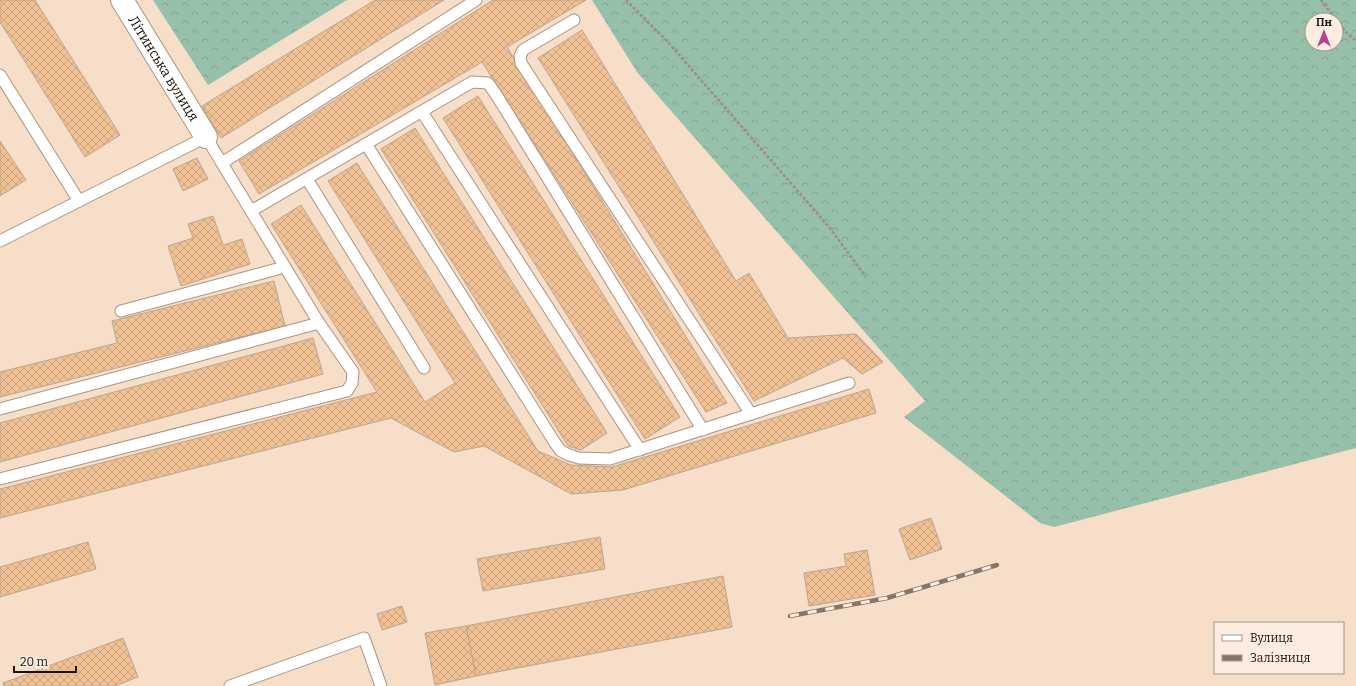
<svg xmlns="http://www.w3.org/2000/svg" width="1356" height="686" viewBox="0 0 1356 686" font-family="Bitter,serif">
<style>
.forest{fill:url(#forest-crowns);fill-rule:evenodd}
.building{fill:url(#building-cross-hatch);stroke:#bca590}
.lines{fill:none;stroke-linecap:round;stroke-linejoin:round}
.lane-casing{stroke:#ab947f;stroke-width:13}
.street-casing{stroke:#ab947f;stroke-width:24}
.path{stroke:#9e8d7c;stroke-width:2.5;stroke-dasharray:3 2;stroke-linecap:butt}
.lane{stroke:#fff;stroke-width:11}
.street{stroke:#fff;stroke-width:22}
.rail-casing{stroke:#867667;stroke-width:4.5}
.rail{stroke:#fcede0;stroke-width:3;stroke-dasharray:9;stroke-linecap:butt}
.labels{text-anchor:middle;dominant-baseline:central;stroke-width:4;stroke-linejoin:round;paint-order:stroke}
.street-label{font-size:14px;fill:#1a120a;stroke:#fcede0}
</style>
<defs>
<pattern id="forest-crowns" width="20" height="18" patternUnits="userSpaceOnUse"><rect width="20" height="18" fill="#97c0aa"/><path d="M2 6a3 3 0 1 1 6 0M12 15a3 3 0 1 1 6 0" fill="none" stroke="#82a491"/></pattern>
<pattern id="building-cross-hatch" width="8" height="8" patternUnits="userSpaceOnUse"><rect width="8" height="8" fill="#efc195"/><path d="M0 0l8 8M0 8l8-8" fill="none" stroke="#cca57f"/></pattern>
</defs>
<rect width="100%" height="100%" fill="#f6dec8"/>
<g class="forest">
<path d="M 153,0 L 347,0 L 208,85 Z"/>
<path d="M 592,0 L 1356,0 L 1356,448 L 1054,527 L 1040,523 L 904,417 L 925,401 L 637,72 ZM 1312,20 L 1336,20 L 1336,44 L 1312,44 Z"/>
</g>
<g class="building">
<path d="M 0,0 L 35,0 L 120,135 L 85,157 L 0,22 Z"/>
<path d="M 375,0 L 444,0 L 221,138 L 202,106 Z"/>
<path d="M 493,0 L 586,0 L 507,47 L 727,403 L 706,412 L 482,62 L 259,194 L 239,161 Z"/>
<path d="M 582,30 L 736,281 L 749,273 L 788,338 L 856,334 L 883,362 L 862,374 L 843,358 L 754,401 L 538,58 Z"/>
<path d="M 478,96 L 680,417 L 645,439 L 443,118 Z"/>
<path d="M 415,128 L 607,433 L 581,450 L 568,446 L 381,149 Z"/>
<path d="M 0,141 L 26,180 L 0,196 Z"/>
<path d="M 197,158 L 208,179 L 183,191 L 173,169 Z"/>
<path d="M 357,163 L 538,451 L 571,465 L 612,467 L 869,389 L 876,413 L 623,490 L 571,494 L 484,446 L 454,452 L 391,418 L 0,518 L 0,489 L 377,392 L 271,224 L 301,205 L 425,402 L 455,383 L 328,181 Z"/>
<path d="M 213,216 L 223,245 L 242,239 L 250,264 L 181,286 L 168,246 L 193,238 L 188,224 Z"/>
<path d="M 274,281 L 285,326 L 0,397 L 0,372 L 117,343 L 112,321 Z"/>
<path d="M 313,338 L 323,374 L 0,462 L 0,423 Z"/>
<path d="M 931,518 L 942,549 L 910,560 L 899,529 Z"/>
<path d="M 600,537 L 605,569 L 483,591 L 477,559 Z"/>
<path d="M 88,542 L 96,569 L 0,597 L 0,567 Z"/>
<path d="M 867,550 L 875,595 L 809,606 L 804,573 L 846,566 L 844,554 Z"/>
<path d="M 723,576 L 732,627 L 476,676 L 466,626 Z"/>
<path d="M 402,606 L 407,622 L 382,630 L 377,614 Z"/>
<path d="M 466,626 L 476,676 L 435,685 L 425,633 Z"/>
<path d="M 123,638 L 138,677 L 115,686 L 4,686 L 3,683 Z"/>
</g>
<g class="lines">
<defs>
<g id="lane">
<path d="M 0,75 L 79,201 L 206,137 L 319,323 L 353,372 L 352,383 L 347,391 L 0,479"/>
<path d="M 422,112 L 640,450"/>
<path d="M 366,144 L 555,443 L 561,451 L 569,455 L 579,458 L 610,459 L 751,414 L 521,63 L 520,56 L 523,50 L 574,20"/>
<path d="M 222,163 L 476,0"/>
<path d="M 307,179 L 424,368"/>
<path d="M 251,211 L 472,82 L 488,83 L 497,96 L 703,430"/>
<path d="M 0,241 L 79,201"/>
<path d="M 121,311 L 285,267"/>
<path d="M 0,409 L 319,323"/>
<path d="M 751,414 L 849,383"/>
<path d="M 230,686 L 364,638 L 381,686"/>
</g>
<g id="street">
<path id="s1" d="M 122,0 L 206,137"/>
</g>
</defs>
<use href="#lane" class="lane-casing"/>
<use href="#street" class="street-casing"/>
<g class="path">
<path d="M 626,0 L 667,41 L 829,227 L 866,277"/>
<path d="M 1321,0 L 1347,33 L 1356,41"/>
</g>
<use href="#lane" class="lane"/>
<use href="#street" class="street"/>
<defs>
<path id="rail" d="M 790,616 L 887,598 L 997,565"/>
</defs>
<use href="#rail" class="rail-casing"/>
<use href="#rail" class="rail"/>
</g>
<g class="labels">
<g class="street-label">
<text stroke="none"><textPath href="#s1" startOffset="80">Літинська вулиця</textPath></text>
</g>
</g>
<rect x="1214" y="622" width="130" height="52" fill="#fcede0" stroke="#a2958a"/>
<rect x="1222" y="635" width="20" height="6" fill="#ffffff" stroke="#a2958a"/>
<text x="1250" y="642" font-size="12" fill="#1a120a">Вулиця</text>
<rect x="1222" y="655" width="20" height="6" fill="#867667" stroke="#a2958a"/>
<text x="1250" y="662" font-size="12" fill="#1a120a">Залізниця</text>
<g transform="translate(1324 32)"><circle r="19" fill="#fcede0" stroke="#a2958a"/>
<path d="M0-3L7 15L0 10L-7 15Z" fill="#b84298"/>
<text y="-6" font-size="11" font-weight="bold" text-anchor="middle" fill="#1a120a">Пн</text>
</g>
<path d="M14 666v6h62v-6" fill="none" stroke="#1a120a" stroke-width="2"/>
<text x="20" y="666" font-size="12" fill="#1a120a" stroke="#fcede0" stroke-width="3" paint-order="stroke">20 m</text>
</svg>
